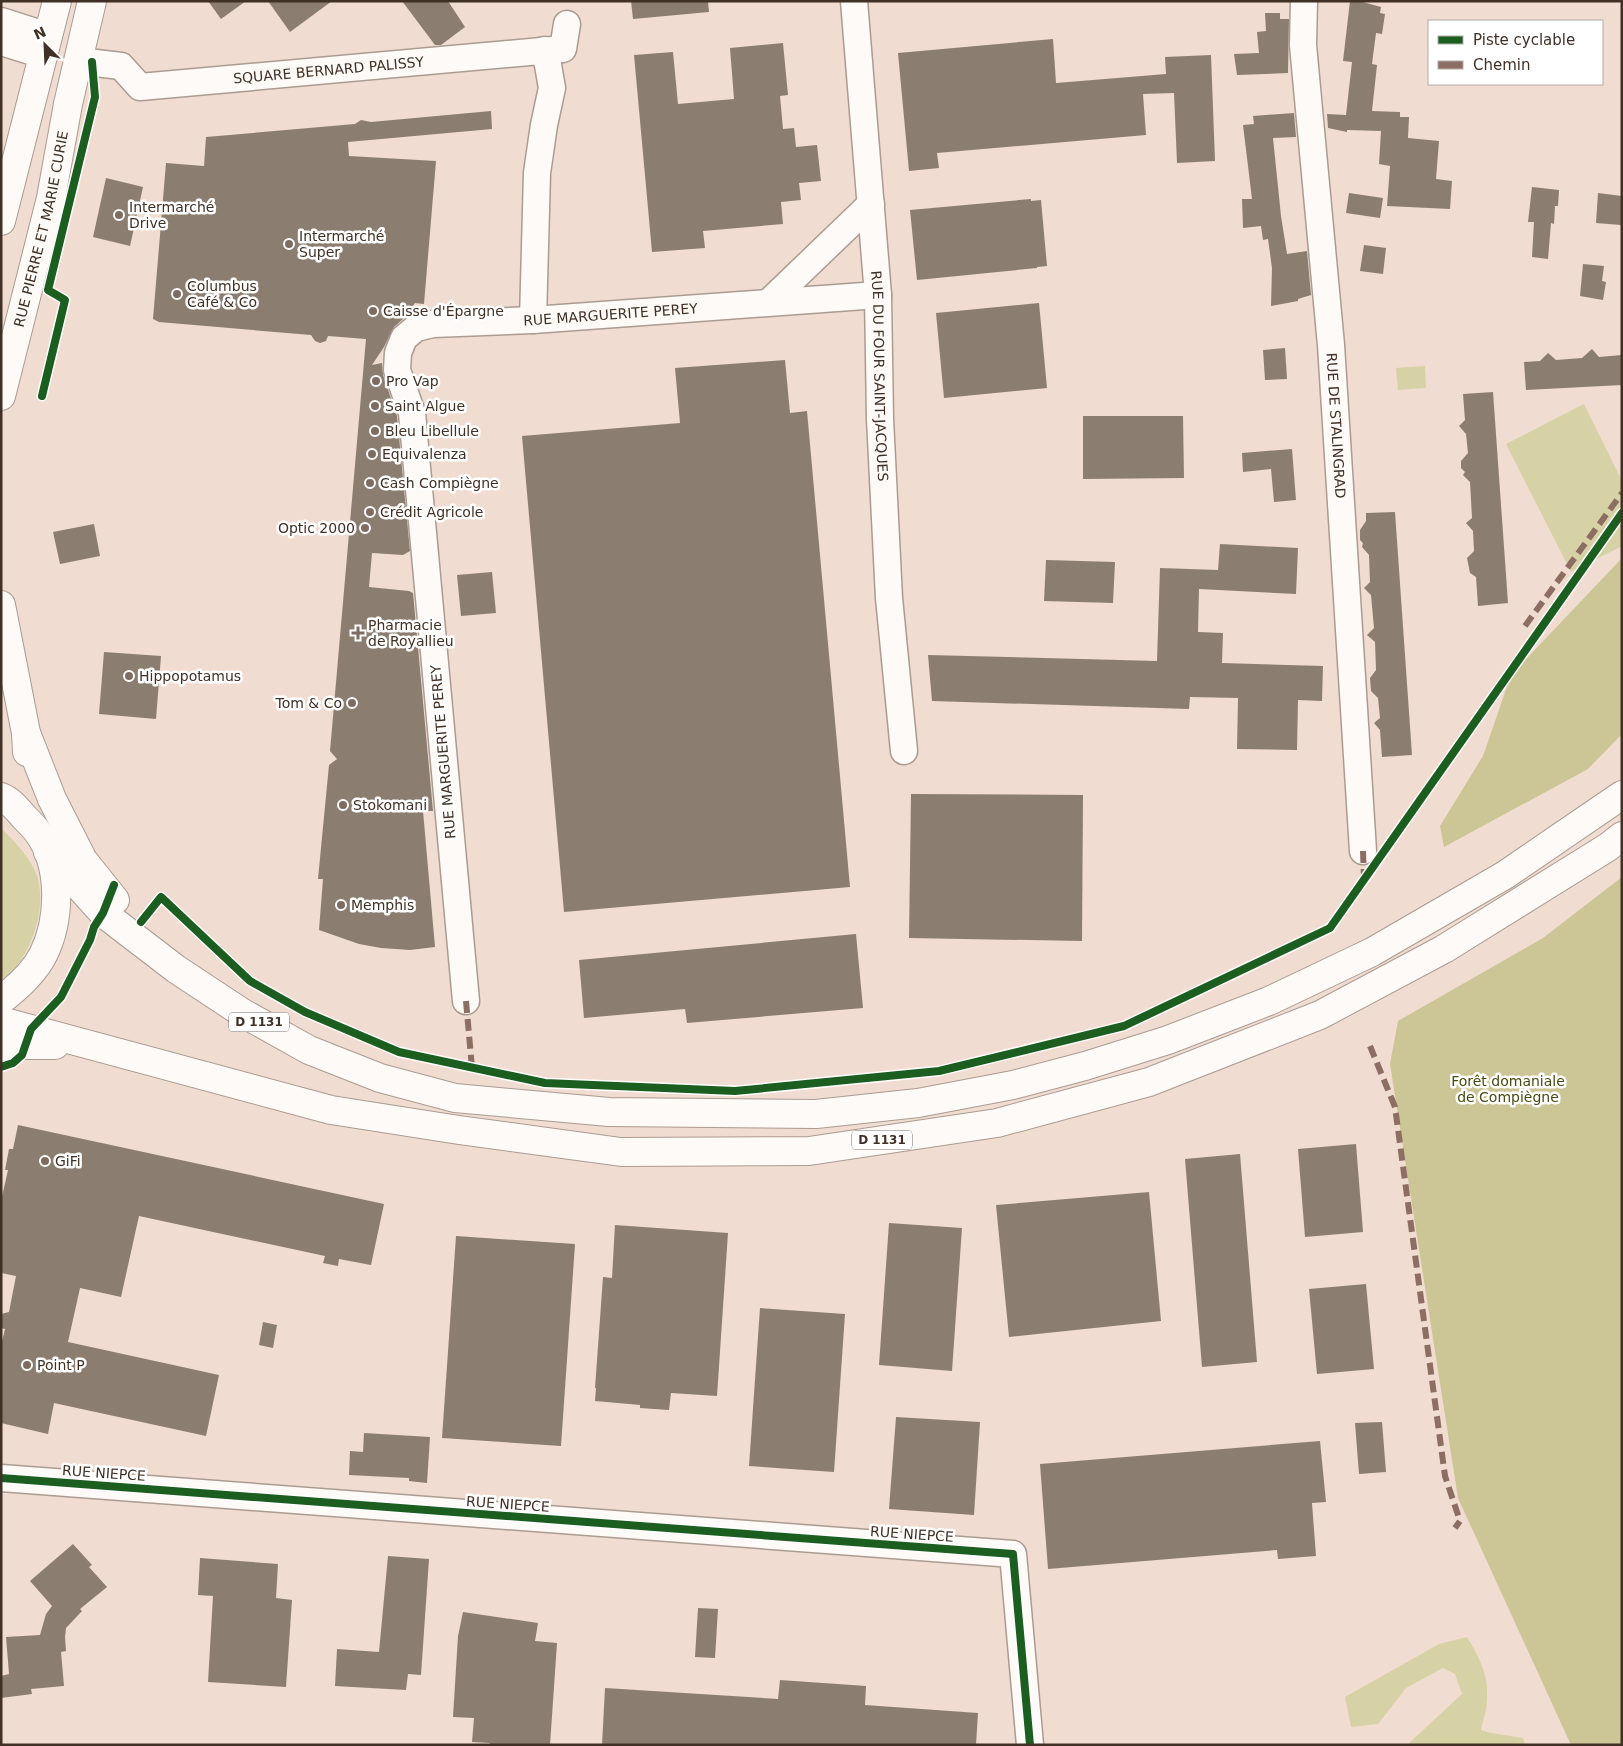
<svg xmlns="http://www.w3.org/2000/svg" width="1623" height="1746" viewBox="0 0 1623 1746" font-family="'DejaVu Sans',sans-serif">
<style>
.green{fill:#d7d2a6}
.forest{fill:#ccc696}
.building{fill:#8b7e71}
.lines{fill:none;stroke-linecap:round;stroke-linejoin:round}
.minor-casing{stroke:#ac9b91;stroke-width:29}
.major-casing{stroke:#ac9b91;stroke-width:30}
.minor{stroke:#fdfaf8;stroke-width:26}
.major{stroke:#fdfaf8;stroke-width:28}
.quiet{stroke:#8d6e63;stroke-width:6;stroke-dasharray:12 6;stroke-linecap:butt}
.cycleway-casing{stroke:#fff;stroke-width:11}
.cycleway{stroke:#1b5e20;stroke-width:8}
.poi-dot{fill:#7e6c61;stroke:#fff;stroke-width:2}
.labels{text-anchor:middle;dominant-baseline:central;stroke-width:5;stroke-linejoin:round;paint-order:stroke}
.shield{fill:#fff;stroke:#7a6e66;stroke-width:1}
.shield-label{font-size:12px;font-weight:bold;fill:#413025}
.street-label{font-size:14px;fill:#413025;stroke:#fff}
.poi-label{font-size:14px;fill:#413025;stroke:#fff;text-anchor:start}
.park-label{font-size:14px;fill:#484c10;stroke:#fff}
</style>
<rect width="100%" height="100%" fill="#f0dcd0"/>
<g class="green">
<path d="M 1425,366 L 1426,388 L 1398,390 L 1396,368 Z"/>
<path d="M 1584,404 L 1622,481 L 1622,546 L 1571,572 L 1506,444 Z"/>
<path d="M 1,828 C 13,840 25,852 33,867 C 52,901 31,960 1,982 Z"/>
<path d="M 1467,1637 C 1479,1657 1489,1675 1487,1699 C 1487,1710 1483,1720 1481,1730 L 1491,1733 L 1523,1738 L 1525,1745 L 1407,1745 L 1462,1694 L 1455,1674 L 1443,1668 L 1406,1688 L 1378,1724 L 1351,1727 L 1345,1697 L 1439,1644 Z"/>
</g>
<g class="forest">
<path d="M 1622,558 L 1622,734 L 1588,769 L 1444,847 L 1440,826 L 1483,756 L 1511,675 Z"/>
<path d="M 1622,877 L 1622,1745 L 1571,1745 L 1458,1498 L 1390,1064 L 1398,1021 L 1543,938 Z"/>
</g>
<g class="building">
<path d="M 208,1 L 246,1 L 221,19 Z"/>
<path d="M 268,1 L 332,1 L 290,32 Z"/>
<path d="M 402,1 L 448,1 L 465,27 L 441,45 L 435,45 Z"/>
<path d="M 631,1 L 708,1 L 709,12 L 633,19 Z"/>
<path d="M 1350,1 L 1359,1 L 1381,7 L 1380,13 L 1385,14 L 1382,34 L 1376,33 L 1372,64 L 1377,65 L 1372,111 L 1400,112 L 1400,117 L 1409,117 L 1408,138 L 1439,141 L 1436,179 L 1452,181 L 1450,209 L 1387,206 L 1390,166 L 1379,164 L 1381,131 L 1347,130 L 1347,132 L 1328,128 L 1327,114 L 1346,115 L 1352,62 L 1343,61 Z"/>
<path d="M 1265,13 L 1280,13 L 1280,19 L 1289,19 L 1288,73 L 1237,75 L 1234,54 L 1259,53 L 1257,32 L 1266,31 Z"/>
<path d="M 1053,39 L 1056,83 L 1166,74 L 1165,57 L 1211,55 L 1215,161 L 1177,163 L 1174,93 L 1143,94 L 1146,135 L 937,153 L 939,168 L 909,171 L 898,53 Z"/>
<path d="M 783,43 L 788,95 L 780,96 L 783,129 L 794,128 L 796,147 L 817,145 L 821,181 L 799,183 L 801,200 L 781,202 L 783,224 L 703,231 L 705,248 L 652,252 L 634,55 L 673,52 L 678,104 L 734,99 L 730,48 Z"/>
<path d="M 491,111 L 492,129 L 348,142 L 349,156 L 436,161 L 424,304 L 415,303 L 404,318 L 394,327 L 384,347 L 372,365 L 382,363 L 383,375 L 397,416 L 410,551 L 403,555 L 372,553 L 369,587 L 409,591 L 413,593 L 433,811 L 423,811 L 435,947 L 410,950 L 381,948 L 359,944 L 319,930 L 323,879 L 318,879 L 329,765 L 337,759 L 330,751 L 366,339 L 328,336 L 326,341 L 320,343 L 315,341 L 311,335 L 159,322 L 153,319 L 166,163 L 204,166 L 206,137 L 355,124 L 361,120 L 371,122 Z"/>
<path d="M 1294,113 L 1296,137 L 1273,138 L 1281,216 L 1287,254 L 1307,251 L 1311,295 L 1298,299 L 1298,301 L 1271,306 L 1272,268 L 1268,239 L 1263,240 L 1261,226 L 1243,228 L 1242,199 L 1252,199 L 1243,125 L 1254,124 L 1253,116 Z"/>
<path d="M 106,178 L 143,187 L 130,246 L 93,237 Z"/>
<path d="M 1532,187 L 1559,190 L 1558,206 L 1555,206 L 1554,224 L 1551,223 L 1548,259 L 1532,257 L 1534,222 L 1528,222 Z"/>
<path d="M 1349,193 L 1383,198 L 1380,218 L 1346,213 Z"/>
<path d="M 1598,193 L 1622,196 L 1621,225 L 1596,223 Z"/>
<path d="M 1031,199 L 1031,201 L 1041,200 L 1047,266 L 1037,267 L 1037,268 L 917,280 L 910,210 Z"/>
<path d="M 1364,245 L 1386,248 L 1383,274 L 1360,271 Z"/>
<path d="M 1583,264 L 1604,266 L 1602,281 L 1606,282 L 1603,300 L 1580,296 Z"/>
<path d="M 1039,303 L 1047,388 L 944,398 L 936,313 Z"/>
<path d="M 1285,348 L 1287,379 L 1265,380 L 1263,350 Z"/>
<path d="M 1592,349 L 1599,357 L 1622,355 L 1622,385 L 1526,390 L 1524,362 L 1540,361 L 1548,353 L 1556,360 L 1582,358 Z"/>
<path d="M 785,360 L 790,413 L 807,411 L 850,887 L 564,912 L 522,436 L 680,423 L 675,368 Z"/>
<path d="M 1493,392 L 1508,603 L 1478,606 L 1476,577 L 1470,573 L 1467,558 L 1474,551 L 1473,531 L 1466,523 L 1472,518 L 1470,482 L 1463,475 L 1465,472 L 1461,468 L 1461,461 L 1468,453 L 1466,434 L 1459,426 L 1465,420 L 1463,394 Z"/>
<path d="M 1083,416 L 1183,416 L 1184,478 L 1083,479 Z"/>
<path d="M 1292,449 L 1296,500 L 1274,502 L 1271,469 L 1243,472 L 1242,453 Z"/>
<path d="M 1395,512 L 1412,755 L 1382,757 L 1380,730 L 1374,723 L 1380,718 L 1378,698 L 1371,691 L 1370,678 L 1376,670 L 1375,642 L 1367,635 L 1374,628 L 1371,595 L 1364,588 L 1370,582 L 1369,555 L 1362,547 L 1363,543 L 1360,540 L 1360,530 L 1366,521 L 1366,513 Z"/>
<path d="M 94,524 L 100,556 L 60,564 L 53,532 Z"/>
<path d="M 1220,544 L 1298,548 L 1296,594 L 1199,589 L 1198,632 L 1223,633 L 1222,663 L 1323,666 L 1322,701 L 1298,700 L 1297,750 L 1237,749 L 1238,698 L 1190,697 L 1189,709 L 932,701 L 928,655 L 1157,661 L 1160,568 L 1218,570 Z"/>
<path d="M 1046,560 L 1115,562 L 1113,603 L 1044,601 Z"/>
<path d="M 492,572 L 496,613 L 461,616 L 457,575 Z"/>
<path d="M 104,652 L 161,656 L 156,719 L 99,714 Z"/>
<path d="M 911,794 L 1083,795 L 1082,941 L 909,938 Z"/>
<path d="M 856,934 L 863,1008 L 687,1023 L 685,1009 L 584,1018 L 579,960 Z"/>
<path d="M 18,1125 L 384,1204 L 371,1265 L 339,1259 L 338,1266 L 323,1263 L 325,1256 L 139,1216 L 121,1297 L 80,1288 L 68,1342 L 219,1375 L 206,1436 L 54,1403 L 48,1434 L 1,1423 L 1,1346 L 5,1329 L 1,1328 L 1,1314 L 9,1312 L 16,1276 L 1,1273 L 1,1201 L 8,1170 L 5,1170 L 9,1149 L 13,1149 Z"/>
<path d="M 1356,1144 L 1363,1232 L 1305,1237 L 1298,1149 Z"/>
<path d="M 1240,1154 L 1257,1362 L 1202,1367 L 1185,1159 Z"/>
<path d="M 1149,1192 L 1161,1321 L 1009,1337 L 996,1205 Z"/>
<path d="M 889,1223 L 962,1228 L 952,1371 L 879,1365 Z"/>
<path d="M 615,1225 L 728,1233 L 717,1396 L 671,1393 L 669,1410 L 640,1408 L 640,1405 L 595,1401 L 596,1388 L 595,1388 L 603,1277 L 612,1278 Z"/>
<path d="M 456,1236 L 575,1244 L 561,1446 L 442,1438 Z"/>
<path d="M 1366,1284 L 1374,1369 L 1317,1374 L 1309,1289 Z"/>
<path d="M 760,1308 L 845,1314 L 834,1472 L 749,1466 Z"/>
<path d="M 263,1322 L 277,1325 L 273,1348 L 259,1345 Z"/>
<path d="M 896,1417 L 980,1422 L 974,1515 L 889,1509 Z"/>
<path d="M 1382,1422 L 1386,1472 L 1359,1474 L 1355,1423 Z"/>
<path d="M 364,1433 L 430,1437 L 427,1483 L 409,1481 L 409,1478 L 349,1475 L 350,1451 L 363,1452 Z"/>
<path d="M 1320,1441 L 1326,1502 L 1312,1503 L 1316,1556 L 1278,1559 L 1277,1550 L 1048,1569 L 1040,1464 Z"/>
<path d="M 73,1544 L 92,1565 L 89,1567 L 107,1587 L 80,1609 L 82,1611 L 66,1628 L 65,1637 L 66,1651 L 61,1652 L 64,1686 L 31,1689 L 32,1694 L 1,1698 L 1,1676 L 9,1674 L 6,1637 L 40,1635 L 46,1614 L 52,1606 L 30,1581 Z"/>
<path d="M 388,1556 L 429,1559 L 421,1675 L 408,1674 L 406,1690 L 335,1686 L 337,1649 L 379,1652 Z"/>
<path d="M 200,1558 L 278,1564 L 276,1598 L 292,1600 L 286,1687 L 208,1682 L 213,1596 L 198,1595 Z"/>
<path d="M 698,1608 L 718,1609 L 715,1658 L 695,1657 Z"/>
<path d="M 463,1612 L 538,1623 L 535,1641 L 557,1643 L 550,1745 L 490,1745 L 490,1743 L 472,1742 L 474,1718 L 453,1717 L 458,1636 Z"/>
<path d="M 780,1680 L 866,1686 L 865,1705 L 978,1713 L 976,1745 L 602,1745 L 605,1688 L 778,1699 Z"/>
</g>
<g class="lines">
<defs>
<g id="minor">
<path id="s1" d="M 854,1 L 878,295 L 880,419 L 889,598 L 904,751"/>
<path id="s2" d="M 1304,1 L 1303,45 L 1331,345 L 1363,851"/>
<path d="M 1,21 L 48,36"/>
<path d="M 1,42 L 43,55"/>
<path id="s3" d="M 79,61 L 121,66 L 140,87 L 563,49 L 567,24"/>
<path d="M 770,301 L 871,204"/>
<path d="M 533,320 L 537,173 L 544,125 L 552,88 L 548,65 L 544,50"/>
<path id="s4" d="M 466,1001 L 412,413 L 397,370 L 398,353 L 404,338 L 416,328 L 433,324 L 533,320 L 878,295"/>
<path d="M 1,1478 L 1013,1554 L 1030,1745"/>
</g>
<g id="major">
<path d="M 1,221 L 57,1"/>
<path id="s5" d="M 1,396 L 51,198 L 68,104 L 92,1"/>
<path d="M 1,605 L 26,733 L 27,752"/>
<path d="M 26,733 L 52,799 L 83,860 L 115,900"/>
<path d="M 1,797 C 11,801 17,809 24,817 C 28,821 33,826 37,831 C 62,864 61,919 43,955 C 33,974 17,988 1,1000"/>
<path d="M 48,852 L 103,913 L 176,969 L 241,1012 L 309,1050 L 380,1078 L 455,1098 L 609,1112 L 816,1114 L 918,1103 L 1013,1085 L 1085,1066 L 1168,1040 L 1269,1001 L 1372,952 L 1505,875 L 1622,795"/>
<path d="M 1,1021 L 331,1110 L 459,1130 L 621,1152 L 809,1151 L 997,1123 L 1149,1082 L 1320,1015 L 1444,949 L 1608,847 L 1622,836"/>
<path d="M 1,1047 L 11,1045 L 55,1045"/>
</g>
</defs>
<use href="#minor" class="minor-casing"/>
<use href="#major" class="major-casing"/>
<use href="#minor" class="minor"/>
<use href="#major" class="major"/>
<g class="quiet">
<path d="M 1525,626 L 1622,493"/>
<path d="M 1363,851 L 1364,878"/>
<path d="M 466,1001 L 472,1068"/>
<path d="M 1370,1046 L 1395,1107 L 1445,1476 L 1460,1521 L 1455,1528"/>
</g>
<defs>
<g id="cycleway">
<path d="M 42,396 L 65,300 L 48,290 L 95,97 L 92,62"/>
<path d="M 141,922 L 161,897 L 250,981 L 305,1012 L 399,1052 L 545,1083 L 735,1091 L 939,1071 L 1124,1026 L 1330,928 L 1622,513"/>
<path d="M 1,1067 L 13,1063 L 22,1055 L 31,1029 L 61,997 L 90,940 L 94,927 L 103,913 L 114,885"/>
<path d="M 1,1478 L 1013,1554 L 1030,1745"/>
</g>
</defs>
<use href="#cycleway" class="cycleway-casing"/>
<use href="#cycleway" class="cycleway"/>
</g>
<g class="poi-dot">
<circle cx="119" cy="215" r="5"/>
<circle cx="289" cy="244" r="5"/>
<circle cx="177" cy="294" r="5"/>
<circle cx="373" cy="311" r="5"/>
<circle cx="376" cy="381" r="5"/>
<circle cx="375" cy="406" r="5"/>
<circle cx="375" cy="431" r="5"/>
<circle cx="372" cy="454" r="5"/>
<circle cx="370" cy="483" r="5"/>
<circle cx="370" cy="512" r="5"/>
<circle cx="365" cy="528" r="5"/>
<path d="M355.5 625.5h5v5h5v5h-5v5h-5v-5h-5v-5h5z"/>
<circle cx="129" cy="676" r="5"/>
<circle cx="352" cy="703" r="5"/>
<circle cx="343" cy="805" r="5"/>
<circle cx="341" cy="905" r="5"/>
<circle cx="45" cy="1161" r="5"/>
<circle cx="27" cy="1365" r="5"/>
</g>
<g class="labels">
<g class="shield">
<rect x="229" y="1012.5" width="60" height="19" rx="4"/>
<rect x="852" y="1130.5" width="60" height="19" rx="4"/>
</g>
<g class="shield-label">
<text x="259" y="1022">D 1131</text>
<text x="882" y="1140">D 1131</text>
</g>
<g class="street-label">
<text stroke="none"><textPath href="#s3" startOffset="260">SQUARE BERNARD PALISSY</textPath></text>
<text stroke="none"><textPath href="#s5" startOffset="172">RUE PIERRE ET MARIE CURIE</textPath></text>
<text stroke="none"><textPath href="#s4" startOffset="880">RUE MARGUERITE PEREY</textPath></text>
<text stroke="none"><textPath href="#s1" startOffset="376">RUE DU FOUR SAINT-JACQUES</textPath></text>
<text stroke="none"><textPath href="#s2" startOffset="426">RUE DE STALINGRAD</textPath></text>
<text transform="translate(443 752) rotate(-95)">RUE MARGUERITE PEREY</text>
<text transform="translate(104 1473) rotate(4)">RUE NIEPCE</text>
<text transform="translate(508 1504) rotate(4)">RUE NIEPCE</text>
<text transform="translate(912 1534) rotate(4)">RUE NIEPCE</text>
</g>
<g class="poi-label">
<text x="129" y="207">Intermarché<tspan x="129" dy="16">Drive</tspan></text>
<text x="299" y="236">Intermarché<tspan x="299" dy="16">Super</tspan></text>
<text x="187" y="286">Columbus<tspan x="187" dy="16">Café &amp; Co</tspan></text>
<text x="383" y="311">Caisse d'Épargne</text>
<text x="386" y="381">Pro Vap</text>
<text x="385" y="406">Saint Algue</text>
<text x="385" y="431">Bleu Libellule</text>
<text x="382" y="454">Equivalenza</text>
<text x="380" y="483">Cash Compiègne</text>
<text x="380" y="512">Crédit Agricole</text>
<text x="355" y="528" text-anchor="end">Optic 2000</text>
<text x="368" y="625">Pharmacie<tspan x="368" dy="16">de Royallieu</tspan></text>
<text x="139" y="676">Hippopotamus</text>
<text x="342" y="703" text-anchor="end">Tom &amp; Co</text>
<text x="353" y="805">Stokomani</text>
<text x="351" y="905">Memphis</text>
<text x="55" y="1161">GiFi</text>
<text x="37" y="1365">Point P</text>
</g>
<g class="park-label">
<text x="1508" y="1081">Forêt domaniale<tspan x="1508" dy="16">de Compiègne</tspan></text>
</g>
</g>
<rect width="1623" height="1746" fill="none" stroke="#413025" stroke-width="5"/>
<rect x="1428" y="20" width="175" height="65" fill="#ffffff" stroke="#b3aca8"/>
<rect x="1438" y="36" width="25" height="8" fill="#1b5e20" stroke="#b3aca8"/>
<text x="1473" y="45" font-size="15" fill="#413025">Piste cyclable</text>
<rect x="1438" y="61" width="25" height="8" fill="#8d6e63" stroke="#b3aca8"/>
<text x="1473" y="70" font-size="15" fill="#413025">Chemin</text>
<g transform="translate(45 45) rotate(336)" stroke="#ffffff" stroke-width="4" paint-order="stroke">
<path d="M0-4L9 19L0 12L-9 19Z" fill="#413025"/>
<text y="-8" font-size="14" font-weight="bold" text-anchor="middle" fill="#413025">N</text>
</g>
</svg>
